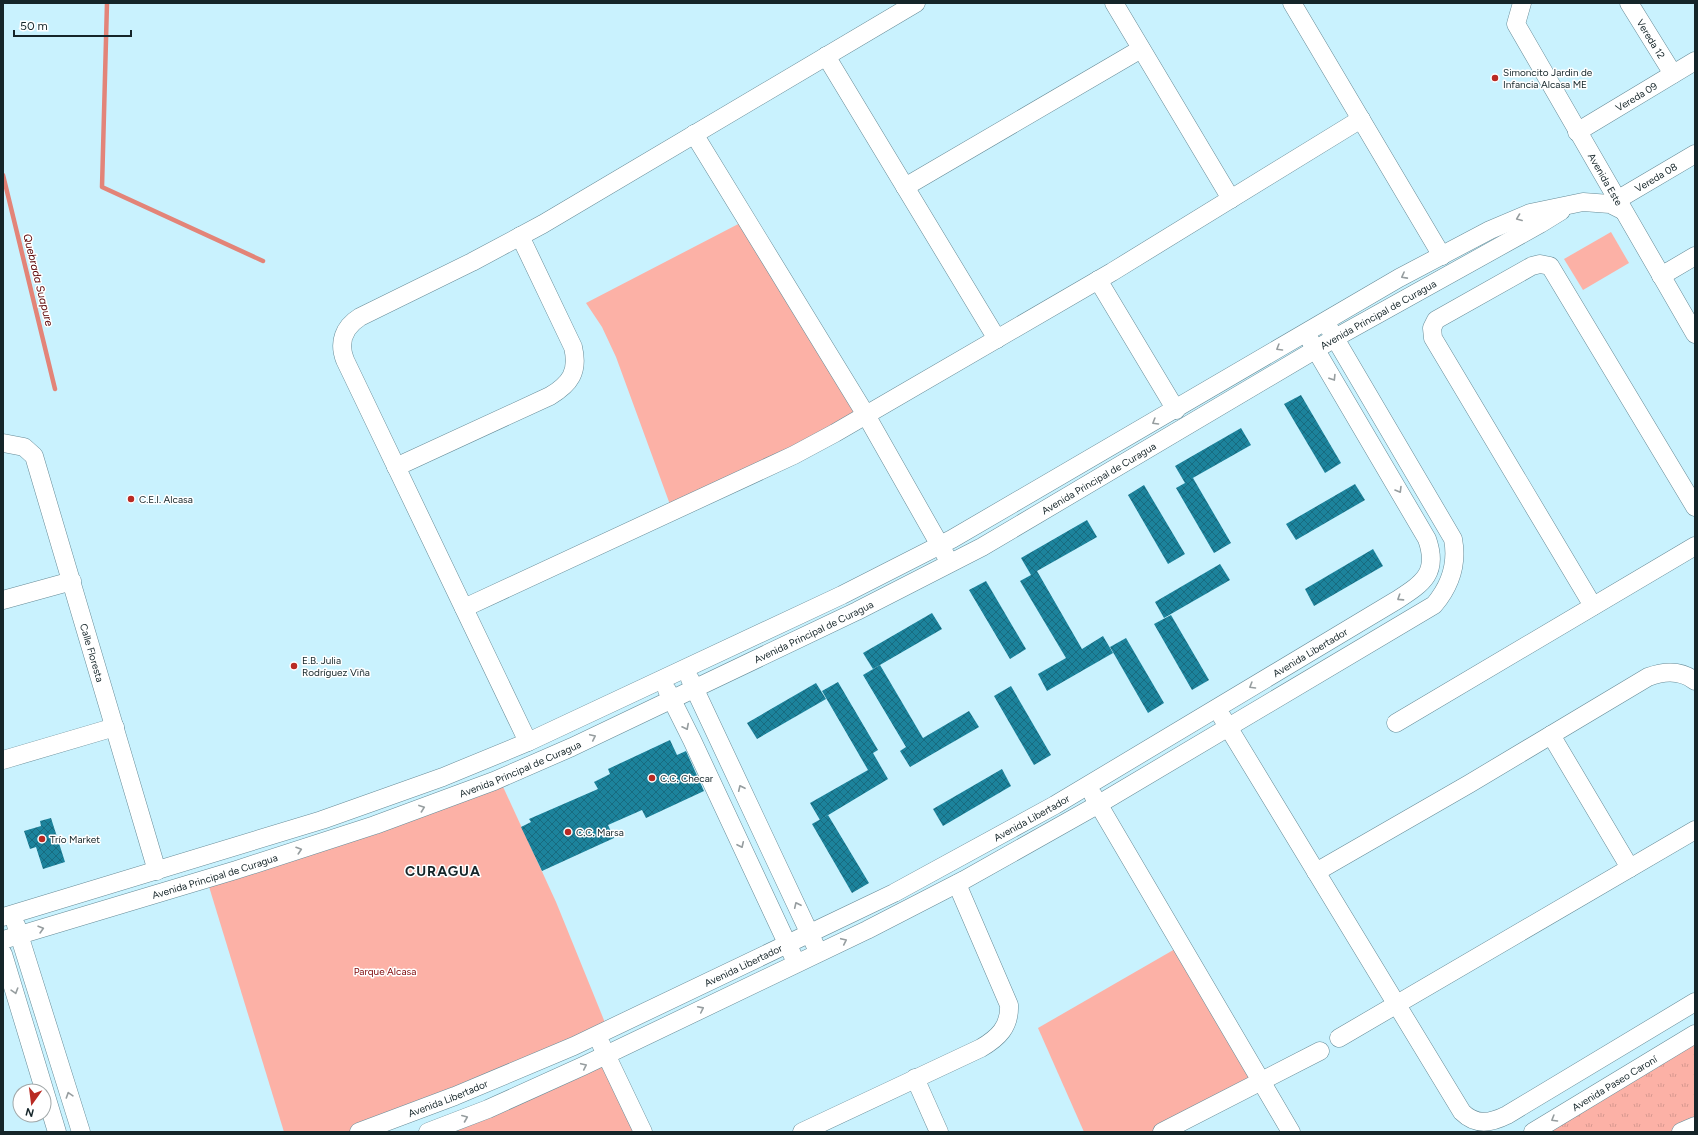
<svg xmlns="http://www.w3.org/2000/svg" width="1698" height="1135" viewBox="0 0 1698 1135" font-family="Figtree,sans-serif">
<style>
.grass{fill:url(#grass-tufts)}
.park{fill:#fcb1a6}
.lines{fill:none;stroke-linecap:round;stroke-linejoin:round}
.stream{stroke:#e38478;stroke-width:4.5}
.building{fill:url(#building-cross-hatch)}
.minor-casing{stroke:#668b97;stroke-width:19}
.minor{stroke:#fff;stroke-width:18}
.oneway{stroke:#969d9f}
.poi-dot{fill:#b92a23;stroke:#fff;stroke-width:1.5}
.labels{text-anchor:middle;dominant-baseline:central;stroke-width:3;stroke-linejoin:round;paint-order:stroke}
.street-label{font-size:10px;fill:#152529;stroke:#fff}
.poi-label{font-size:10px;fill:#152529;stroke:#fff;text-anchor:start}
.park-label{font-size:10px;fill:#7e0809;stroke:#fff}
.water-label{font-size:11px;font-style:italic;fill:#5b0304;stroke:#fff}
.district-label{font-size:14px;font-weight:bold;letter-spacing:1px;fill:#152529;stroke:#fff}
</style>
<defs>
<pattern id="grass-tufts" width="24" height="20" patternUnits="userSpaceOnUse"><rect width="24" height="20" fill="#fcb1a6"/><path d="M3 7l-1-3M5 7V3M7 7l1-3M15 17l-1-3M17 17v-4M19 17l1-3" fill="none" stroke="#d7988f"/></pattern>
<pattern id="building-cross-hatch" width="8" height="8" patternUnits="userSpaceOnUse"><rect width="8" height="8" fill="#1c839c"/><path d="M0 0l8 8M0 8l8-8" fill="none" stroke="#186b7f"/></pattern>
</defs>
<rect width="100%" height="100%" fill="#c9f2fe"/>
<path class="grass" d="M 1695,1034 L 1695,1132 L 1533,1132 Z"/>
<g class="park">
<path d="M 746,220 L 866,415 L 672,510 L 616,357 L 602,327 L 586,303 Z"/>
<path d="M 1611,232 L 1629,263 L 1583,290 L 1564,259 Z"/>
<path d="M 499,778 L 556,902 L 608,1030 L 359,1132 L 284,1132 L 207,880 Z"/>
<path d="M 1182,945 L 1262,1082 L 1162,1132 L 1084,1132 L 1038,1028 Z"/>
<path d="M 606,1055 L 643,1132 L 428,1132 Z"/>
</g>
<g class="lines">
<g class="stream">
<path d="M 107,3 L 102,187 L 263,261"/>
<path d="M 3,175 L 55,389"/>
</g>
</g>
<g class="building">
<path d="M 1301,395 L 1341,463 L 1325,473 L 1284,404 Z"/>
<path d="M 1241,428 L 1251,445 L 1191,479 L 1193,478 L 1231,543 L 1214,553 L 1176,488 L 1185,483 L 1175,466 Z"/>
<path d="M 1355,484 L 1365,500 L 1296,540 L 1286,524 Z"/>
<path d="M 1144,485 L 1185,554 L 1168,564 L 1128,495 Z"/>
<path d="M 1087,520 L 1097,537 L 1037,571 L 1082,649 L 1103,636 L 1113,653 L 1047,691 L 1038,674 L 1066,658 L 1020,581 L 1031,575 L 1021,558 Z"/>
<path d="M 1373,549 L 1383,566 L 1314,606 L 1305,589 Z"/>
<path d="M 1220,564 L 1230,580 L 1164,618 L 1155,602 Z"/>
<path d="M 986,581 L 1026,649 L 1010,659 L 969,590 Z"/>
<path d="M 932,613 L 942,629 L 873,669 L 863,653 Z"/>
<path d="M 1171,615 L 1209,680 L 1192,690 L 1154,624 Z"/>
<path d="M 1126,638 L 1164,703 L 1148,713 L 1110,647 Z"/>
<path d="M 880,665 L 923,738 L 969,711 L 979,727 L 910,767 L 900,751 L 906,747 L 863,675 Z"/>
<path d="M 838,682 L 878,750 L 873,753 L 888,779 L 820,820 L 810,803 L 868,770 L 822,691 Z"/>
<path d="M 816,683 L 826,699 L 757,739 L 747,723 Z"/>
<path d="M 1011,686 L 1051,755 L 1034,765 L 994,696 Z"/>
<path d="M 670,740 L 677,755 L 686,751 L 704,791 L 646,818 L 642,810 L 608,825 L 614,838 L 542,871 L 521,827 L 531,822 L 529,819 L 598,789 L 594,782 L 610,774 L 608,769 Z"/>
<path d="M 1002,769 L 1011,786 L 943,826 L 933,809 Z"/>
<path d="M 828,815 L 869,883 L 852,893 L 812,824 Z"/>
<path d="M 51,818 L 65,862 L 43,869 L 36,847 L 30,849 L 24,831 L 41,826 L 40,821 Z"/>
</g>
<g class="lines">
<defs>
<g id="minor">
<path d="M 1114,3 L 1231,199"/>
<path d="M 1292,3 L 1442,256"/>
<path id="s1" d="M 1522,3 L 1516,24 L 1695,334"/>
<path id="s2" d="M 1629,3 L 1673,74"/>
<path d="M 826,56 L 997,339"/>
<path id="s3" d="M 1577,132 L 1695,61"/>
<path d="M 694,134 L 866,415 L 946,556"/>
<path d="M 905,187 L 1141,49"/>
<path id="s4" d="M 1617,200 L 1695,154"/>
<path d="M 1661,276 L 1695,256"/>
<path d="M 1098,280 L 1176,410"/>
<path id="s5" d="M 3,443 L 24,447 L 34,456 L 157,871"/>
<path d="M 396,467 L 550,396 C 570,384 579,372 573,347 L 520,236"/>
<path d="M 3,600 L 72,581"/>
<path d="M 1593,606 L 1433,338 L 1432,328 L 1436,320 L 1532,266 L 1540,264 L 1550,266 L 1695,507"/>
<path d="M 464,608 L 794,455 L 835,433 L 1112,272 L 1361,119"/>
<path d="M 690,679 L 815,945"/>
<path d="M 667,690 L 692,740 L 793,956"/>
<path d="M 1222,717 L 1462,1112 C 1476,1126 1491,1123 1507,1115 L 1695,1002"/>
<path d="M 1396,723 L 1695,546"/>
<path d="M 1551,735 L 1630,868"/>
<path d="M 528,742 L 345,360 C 338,342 344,327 360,317 L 472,262 L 543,224 L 916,3"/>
<path d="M 3,760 L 115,727"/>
<path d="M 1093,795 L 1291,1132"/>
<path d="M 1316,872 L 1469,784 L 1648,677 C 1664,671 1681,670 1695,681"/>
<path d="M 3,917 L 322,820 L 443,777 L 528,742 L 842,595 L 952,539 L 1399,278 L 1490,230 L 1530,213 L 1583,202 L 1610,204 L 1622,210"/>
<path d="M 16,925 L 81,1132"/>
<path id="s6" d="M 3,940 L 236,870 L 375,825 L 494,781 L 572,747 L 857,611 L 982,547 L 1335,338 L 1540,224 L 1561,211"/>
<path d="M 3,954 L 57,1132"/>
<path d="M 1339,1038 L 1695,830"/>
<path d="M 601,1044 L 643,1132"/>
<path d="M 915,1078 L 939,1132"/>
<path id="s7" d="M 359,1132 L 455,1096 L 574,1046 L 894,893 L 1055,805 L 1397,600 C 1423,583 1439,573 1427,539 L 1310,340"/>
<path d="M 428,1132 L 488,1109 L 583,1066 L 867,930 L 964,880 L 1099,804 L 1434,605 C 1450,586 1458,565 1453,539 L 1329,328"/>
<path d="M 802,1132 L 981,1048 C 998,1038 1010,1027 1009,1005 L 957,884"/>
<path d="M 1162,1132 L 1320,1051"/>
<path id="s8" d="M 1533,1132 L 1695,1034"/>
<path d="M 1681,1132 L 1695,1126"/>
</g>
</defs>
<use href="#minor" class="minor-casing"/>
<use href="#minor" class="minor"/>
</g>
<defs><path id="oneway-chevron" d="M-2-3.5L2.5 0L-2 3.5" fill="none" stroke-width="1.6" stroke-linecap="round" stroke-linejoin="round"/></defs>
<g class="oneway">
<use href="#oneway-chevron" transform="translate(1519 218) rotate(159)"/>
<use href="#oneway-chevron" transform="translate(1404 276) rotate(152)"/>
<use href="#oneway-chevron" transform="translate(1279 348) rotate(149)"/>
<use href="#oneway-chevron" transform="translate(1333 378) rotate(58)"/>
<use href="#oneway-chevron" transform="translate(1155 422) rotate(149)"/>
<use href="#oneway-chevron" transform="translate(1399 490) rotate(59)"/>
<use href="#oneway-chevron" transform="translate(1400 598) rotate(147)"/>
<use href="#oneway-chevron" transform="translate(1252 686) rotate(149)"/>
<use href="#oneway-chevron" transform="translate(686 727) rotate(63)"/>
<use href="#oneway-chevron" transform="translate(593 737) rotate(-25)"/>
<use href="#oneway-chevron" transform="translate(741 788) rotate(-115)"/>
<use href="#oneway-chevron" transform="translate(422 808) rotate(-20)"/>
<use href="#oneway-chevron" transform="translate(741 845) rotate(65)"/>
<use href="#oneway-chevron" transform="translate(299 850) rotate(-18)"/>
<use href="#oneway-chevron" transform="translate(797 905) rotate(-115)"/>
<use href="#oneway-chevron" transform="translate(41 929) rotate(-16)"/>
<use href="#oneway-chevron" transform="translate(844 941) rotate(-25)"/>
<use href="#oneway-chevron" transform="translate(15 991) rotate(73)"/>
<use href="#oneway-chevron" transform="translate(701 1009) rotate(-26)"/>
<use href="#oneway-chevron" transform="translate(584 1066) rotate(-25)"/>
<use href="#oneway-chevron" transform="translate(69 1095) rotate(-108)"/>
<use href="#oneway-chevron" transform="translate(465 1118) rotate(-22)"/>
<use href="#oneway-chevron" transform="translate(1554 1119) rotate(149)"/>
</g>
<g class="poi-dot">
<circle cx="1495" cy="78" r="4"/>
<circle cx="131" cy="499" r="4"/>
<circle cx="294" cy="666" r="4"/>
<circle cx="652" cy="778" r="4"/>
<circle cx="568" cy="832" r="4"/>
<circle cx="42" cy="839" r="4"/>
</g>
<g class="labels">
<g class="street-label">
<text stroke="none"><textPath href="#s2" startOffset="42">Vereda 12</textPath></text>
<text stroke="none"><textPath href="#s3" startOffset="69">Vereda 09</textPath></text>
<text stroke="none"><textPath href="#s4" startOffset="45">Vereda 08</textPath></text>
<text stroke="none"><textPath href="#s1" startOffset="201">Avenida Este</textPath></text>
<text stroke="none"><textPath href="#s6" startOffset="1517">Avenida Principal de Curagua</textPath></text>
<text stroke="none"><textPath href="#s6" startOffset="1193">Avenida Principal de Curagua</textPath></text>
<text stroke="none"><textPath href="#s6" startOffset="869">Avenida Principal de Curagua</textPath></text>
<text stroke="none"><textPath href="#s7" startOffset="1067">Avenida Libertador</textPath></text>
<text stroke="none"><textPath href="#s5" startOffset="240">Calle Floresta</textPath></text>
<text stroke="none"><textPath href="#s6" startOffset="545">Avenida Principal de Curagua</textPath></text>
<text stroke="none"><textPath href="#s7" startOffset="743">Avenida Libertador</textPath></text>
<text stroke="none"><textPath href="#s6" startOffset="221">Avenida Principal de Curagua</textPath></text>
<text stroke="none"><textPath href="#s7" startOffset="419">Avenida Libertador</textPath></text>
<text stroke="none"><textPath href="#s8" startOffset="95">Avenida Paseo Caroní</textPath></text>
<text stroke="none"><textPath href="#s7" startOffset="95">Avenida Libertador</textPath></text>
</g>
<g class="poi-label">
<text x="1503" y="72">Simoncito Jardin de<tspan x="1503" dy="12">Infancia Alcasa ME</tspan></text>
<text x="139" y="499">C.E.I. Alcasa</text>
<text x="302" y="660">E.B. Julia<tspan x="302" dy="12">Rodríguez Viña</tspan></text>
<text x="660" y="778">C.C. Checar</text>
<text x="576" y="832">C.C. Marsa</text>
<text x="50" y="839">Trío Market</text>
</g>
<g class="park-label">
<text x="385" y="971">Parque Alcasa</text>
</g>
<g class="water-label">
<text transform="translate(38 280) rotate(76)">Quebrada Suapure</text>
</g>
<g class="district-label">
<text x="443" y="871">CURAGUA</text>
</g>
</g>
<rect width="1698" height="1135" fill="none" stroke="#152529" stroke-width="8"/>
<g transform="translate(32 1103) rotate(194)"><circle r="19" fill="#ffffff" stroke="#a1a8a9"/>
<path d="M0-3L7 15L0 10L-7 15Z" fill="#b92a23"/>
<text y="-6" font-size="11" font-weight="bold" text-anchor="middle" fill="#152529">N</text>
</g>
<path d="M14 30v6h117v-6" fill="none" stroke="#152529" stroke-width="2"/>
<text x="20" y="30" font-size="12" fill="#152529" stroke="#ffffff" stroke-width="3" paint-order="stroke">50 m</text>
</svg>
